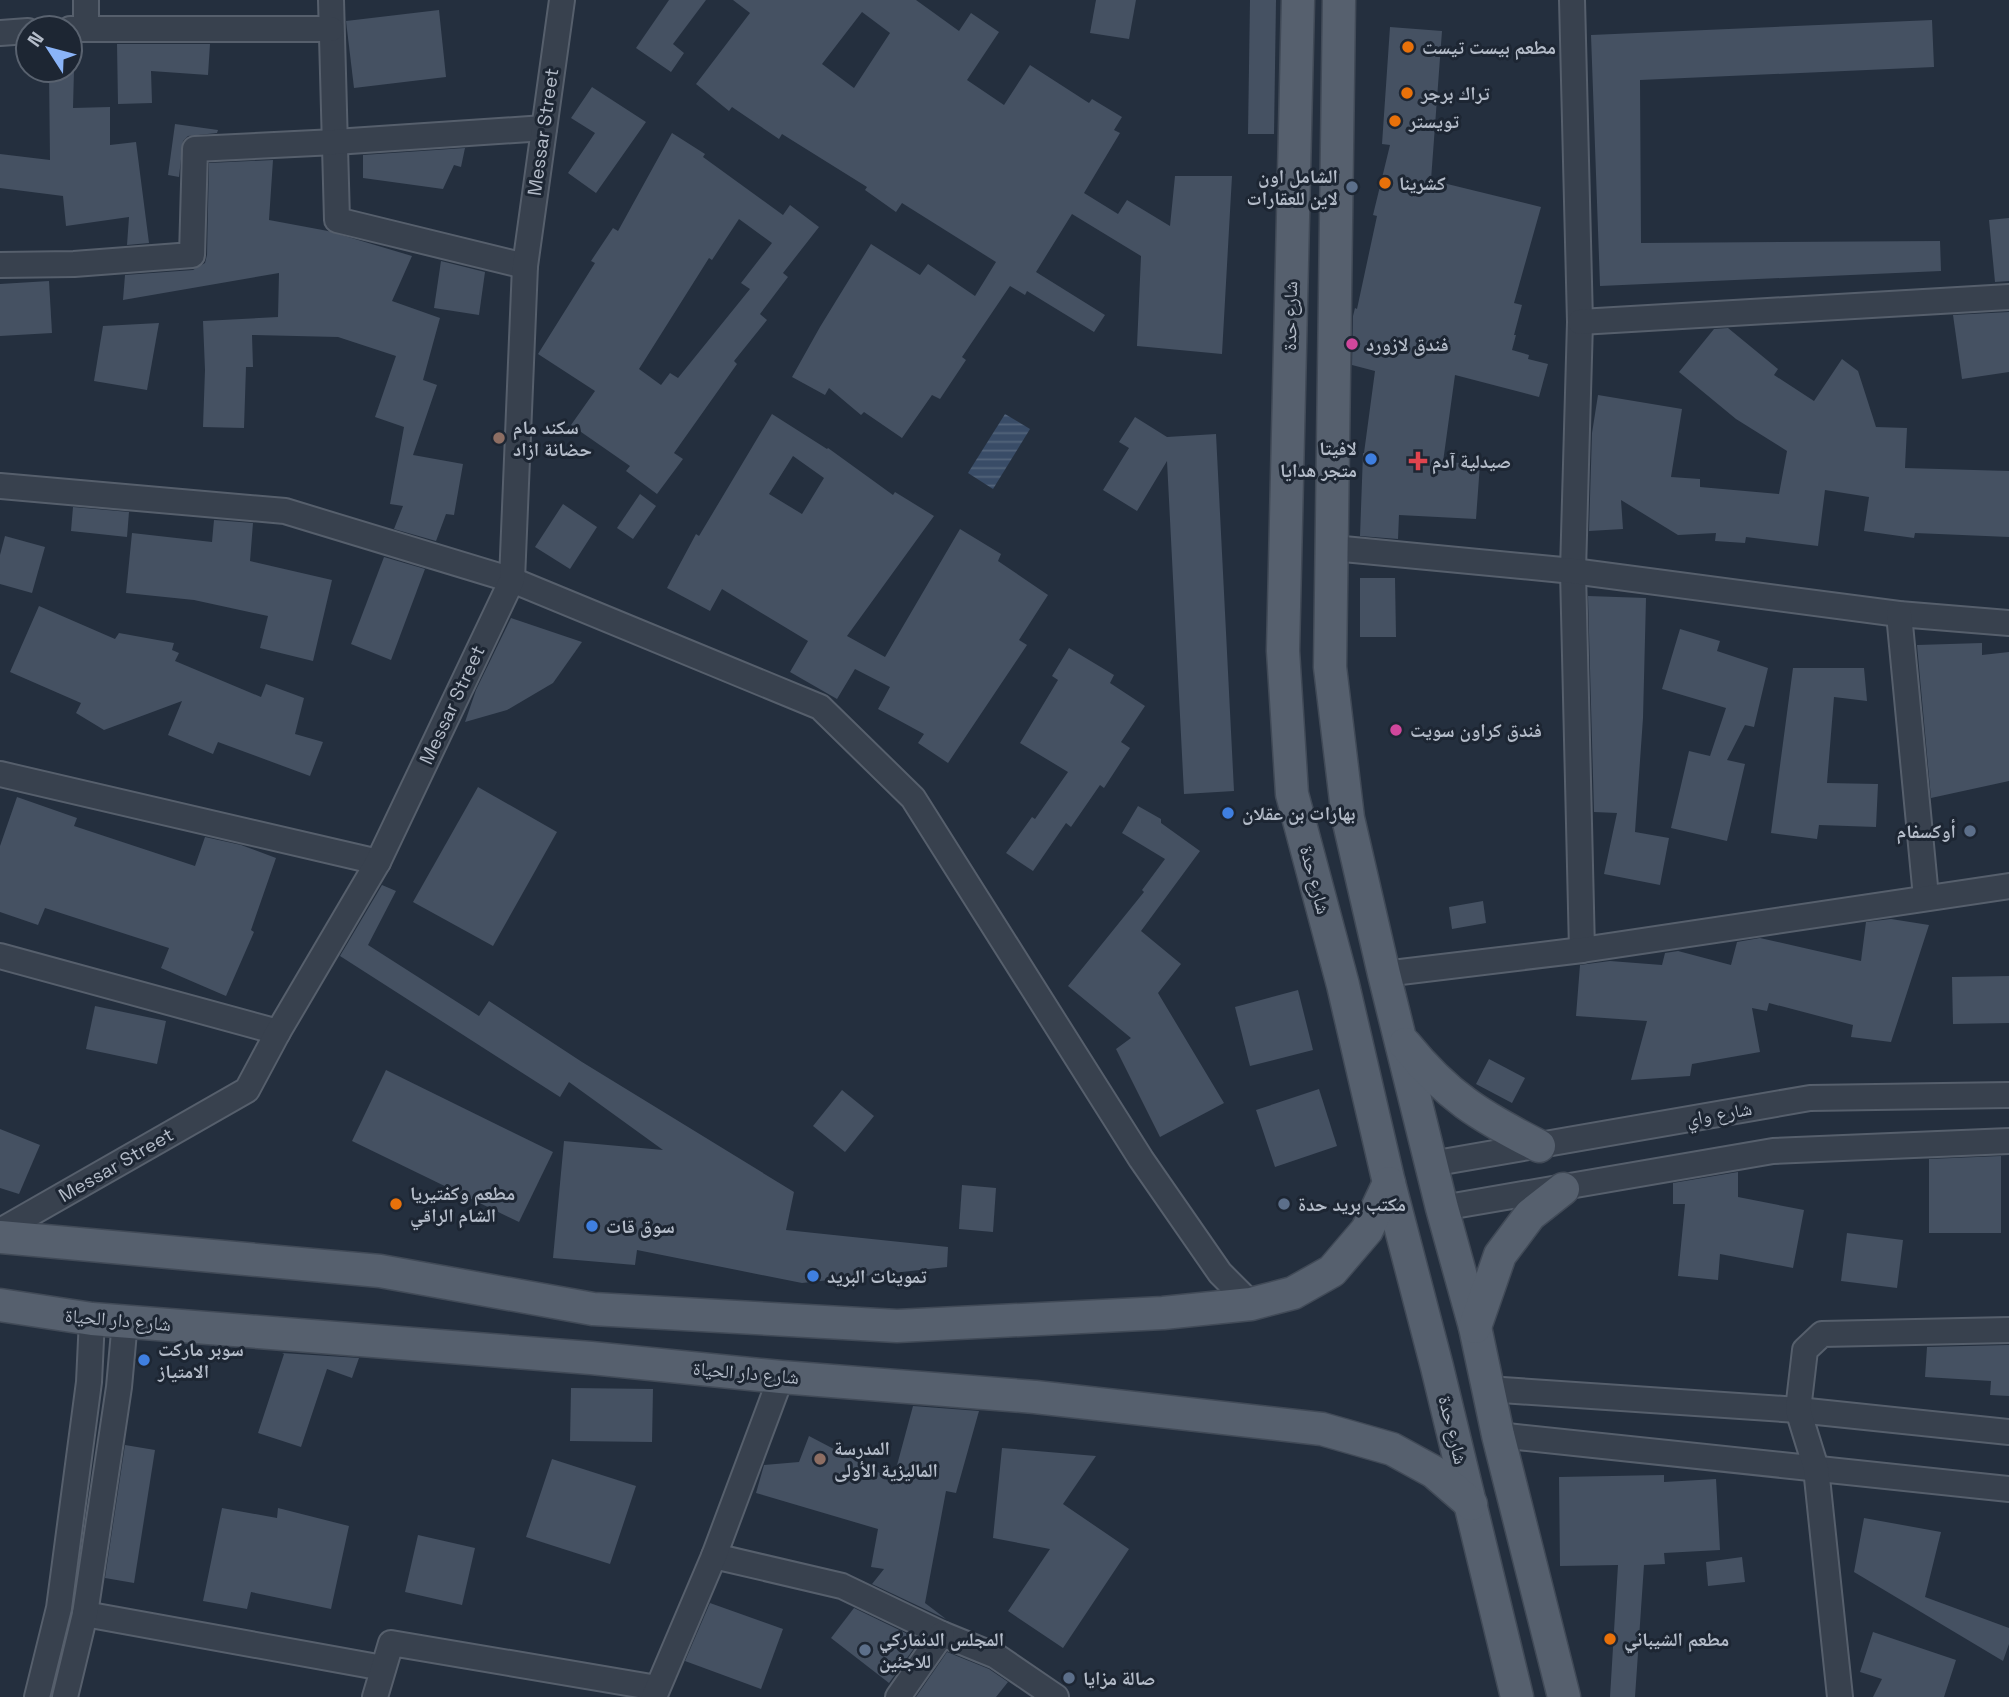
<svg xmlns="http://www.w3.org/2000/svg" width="2009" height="1697" viewBox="0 0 2009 1697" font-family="'Space Grotesk','Noto Naskh Arabic',sans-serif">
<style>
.water{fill:url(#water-rules)}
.building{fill:#455162;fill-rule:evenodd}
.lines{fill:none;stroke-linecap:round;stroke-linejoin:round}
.minor-casing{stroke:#565f6c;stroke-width:28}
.major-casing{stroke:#414a57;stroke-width:35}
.minor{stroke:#38414e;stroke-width:24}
.major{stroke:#56606e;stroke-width:32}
.food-dot{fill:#e8710a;stroke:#1d2633;stroke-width:2.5}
.service-dot{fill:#5c6f8a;stroke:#1d2633;stroke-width:2.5}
.hotel-dot{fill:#d1479c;stroke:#1d2633;stroke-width:2.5}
.education-dot{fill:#8d6e63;stroke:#1d2633;stroke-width:2.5}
.shop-dot{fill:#3f7fe0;stroke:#1d2633;stroke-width:2.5}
.health-dot{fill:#e0444e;stroke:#1d2633;stroke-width:2.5}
.labels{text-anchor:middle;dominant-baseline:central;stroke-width:6;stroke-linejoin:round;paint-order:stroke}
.poi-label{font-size:19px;font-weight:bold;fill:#b4bcc9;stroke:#1d2633;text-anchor:start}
.street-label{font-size:19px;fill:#b4bcc9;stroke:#1d2633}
</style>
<defs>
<pattern id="water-rules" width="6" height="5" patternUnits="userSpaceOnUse" patternTransform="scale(1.75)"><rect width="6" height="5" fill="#394c67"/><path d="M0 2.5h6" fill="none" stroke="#53647b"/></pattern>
</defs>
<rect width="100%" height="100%" fill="#242f3e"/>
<path class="water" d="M 1005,414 L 1030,429 L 993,489 L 968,473 Z"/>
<g class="building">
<path d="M 669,0 L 706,0 L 673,44 L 684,53 L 671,72 L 636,48 Z"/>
<path d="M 733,0 L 916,0 L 959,31 L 971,13 L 999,32 L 967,80 L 1004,105 L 1030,65 L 1089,103 L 1092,99 L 1122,117 L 1114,130 L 1120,133 L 1084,193 L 1118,214 L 1127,200 L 1170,226 L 1175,176 L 1232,176 L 1222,354 L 1137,346 L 1141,256 L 1072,214 L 1036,272 L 1105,315 L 1094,332 L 1027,291 L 1025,295 L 1010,286 L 962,357 L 966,360 L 940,399 L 932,395 L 902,438 L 864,412 L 861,415 L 829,388 L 825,395 L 792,377 L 820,327 L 871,244 L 920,275 L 928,264 L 975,296 L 996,262 L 902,203 L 896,212 L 865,190 L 867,187 L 782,134 L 779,139 L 732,107 L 729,111 L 696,84 L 750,13 ZM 862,12 L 890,33 L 854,88 L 822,64 Z"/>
<path d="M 1096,0 L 1136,0 L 1129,39 L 1090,33 Z"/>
<path d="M 1250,0 L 1276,0 L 1274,134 L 1248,134 Z"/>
<path d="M 439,10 L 446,77 L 354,88 L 346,21 Z"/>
<path d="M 1932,20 L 1934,67 L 1640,80 L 1641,243 L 1940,241 L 1941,271 L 1600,286 L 1591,35 Z"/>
<path d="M 1390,27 L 1442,31 L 1431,180 L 1541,207 L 1514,303 L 1522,305 L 1514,335 L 1516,335 L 1512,350 L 1529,355 L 1528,359 L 1548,364 L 1539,397 L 1455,375 L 1443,462 L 1480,464 L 1476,519 L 1399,515 L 1398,539 L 1360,536 L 1363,453 L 1364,453 L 1375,371 L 1352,365 L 1353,316 L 1355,308 L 1357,309 L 1377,216 L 1373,215 L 1390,145 L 1382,144 Z"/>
<path d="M 117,44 L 210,44 L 208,75 L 151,71 L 152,103 L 118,104 Z"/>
<path d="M 49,70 L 74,70 L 73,108 L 110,107 L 110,145 L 136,142 L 149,243 L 127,245 L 129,217 L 66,226 L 63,196 L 0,188 L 0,154 L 50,160 Z"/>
<path d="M 592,87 L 646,122 L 596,193 L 568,173 L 595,133 L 571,118 Z"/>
<path d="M 175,124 L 218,130 L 217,133 L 188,136 L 183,141 L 179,177 L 168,175 Z"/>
<path d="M 672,133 L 705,154 L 703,157 L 783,215 L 790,205 L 819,227 L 783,273 L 788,277 L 760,314 L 767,320 L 734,361 L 737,364 L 674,453 L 683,459 L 657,494 L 626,471 L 630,466 L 571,425 L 595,391 L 538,354 L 595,263 L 591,261 L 613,228 L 618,231 ZM 739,219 L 772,243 L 741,283 L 750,289 L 678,378 L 670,373 L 661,385 L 639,369 L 709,258 L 712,260 Z"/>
<path d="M 465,148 L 461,167 L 454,165 L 443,189 L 363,178 L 363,155 Z"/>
<path d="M 273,160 L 269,220 L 328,231 L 412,256 L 392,301 L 440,318 L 423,380 L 437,385 L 413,455 L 463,464 L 454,515 L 446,514 L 436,541 L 394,529 L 403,506 L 390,504 L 404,427 L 375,417 L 396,356 L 338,337 L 252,335 L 253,367 L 246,367 L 244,428 L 203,427 L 205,370 L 203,321 L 278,317 L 279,273 L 123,300 L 125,275 L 193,270 L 205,263 L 207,255 L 209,163 Z"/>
<path d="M 2009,218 L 2009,281 L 1995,282 L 1989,220 Z"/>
<path d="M 441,261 L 485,272 L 479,315 L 434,308 Z"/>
<path d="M 49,281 L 52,333 L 0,336 L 0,284 Z"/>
<path d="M 2009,312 L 2009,372 L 1962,379 L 1953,315 Z"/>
<path d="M 159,323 L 147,390 L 94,381 L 103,326 Z"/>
<path d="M 1728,328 L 1778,369 L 1774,375 L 1814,401 L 1842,359 L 1858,371 L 1876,427 L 1907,428 L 1905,468 L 2009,471 L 2009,537 L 1915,533 L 1914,538 L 1864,531 L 1869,497 L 1825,490 L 1818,546 L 1746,537 L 1745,543 L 1715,541 L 1716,533 L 1678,535 L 1621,500 L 1623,529 L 1589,531 L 1592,433 L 1598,395 L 1682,409 L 1671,477 L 1700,479 L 1700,487 L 1779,494 L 1787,451 L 1736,419 L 1679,372 L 1714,329 Z"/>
<path d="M 772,414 L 827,449 L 828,448 L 893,495 L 895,492 L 934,516 L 847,636 L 885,657 L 960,529 L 1001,554 L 998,561 L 1048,595 L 1019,640 L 1027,645 L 948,763 L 918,743 L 924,734 L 878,709 L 890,687 L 855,669 L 837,699 L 790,672 L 808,641 L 722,589 L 710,611 L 667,588 L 696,534 L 699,536 ZM 793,456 L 824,478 L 802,514 L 769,494 Z"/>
<path d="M 1135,417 L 1167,437 L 1216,434 L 1234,791 L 1184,794 L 1167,461 L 1137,511 L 1103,490 L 1129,448 L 1119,442 Z"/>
<path d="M 640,494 L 656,506 L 633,539 L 617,528 Z"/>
<path d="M 563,504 L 597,527 L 570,569 L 535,547 Z"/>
<path d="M 73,507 L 129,512 L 127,537 L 71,531 Z"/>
<path d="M 214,520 L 253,523 L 250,561 L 332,580 L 313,661 L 260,648 L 268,616 L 194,600 L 126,593 L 132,533 L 212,542 Z"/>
<path d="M 5,536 L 45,547 L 32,593 L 0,584 L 0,555 Z"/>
<path d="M 384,557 L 425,569 L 391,660 L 351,644 Z"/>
<path d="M 1360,578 L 1395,578 L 1396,637 L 1360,637 Z"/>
<path d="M 1588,596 L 1646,598 L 1643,718 L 1635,832 L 1669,838 L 1660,885 L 1604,874 L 1617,813 L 1594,812 Z"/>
<path d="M 39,606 L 115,639 L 119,633 L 174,643 L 172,650 L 179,653 L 175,661 L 261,697 L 266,684 L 304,698 L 295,734 L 323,742 L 310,776 L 218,742 L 213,754 L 168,735 L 182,701 L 104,730 L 76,713 L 81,703 L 10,672 Z"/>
<path d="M 511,618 L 582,642 L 553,683 L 507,710 L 465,722 L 476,690 Z"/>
<path d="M 1680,629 L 1720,641 L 1717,651 L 1768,668 L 1754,727 L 1745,725 L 1727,760 L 1745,764 L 1727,841 L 1671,828 L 1689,751 L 1710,756 L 1726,708 L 1662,689 Z"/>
<path d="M 1982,643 L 1982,655 L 2009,652 L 2009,781 L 1931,798 L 1917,645 Z"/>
<path d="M 1069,648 L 1114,675 L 1110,683 L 1145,706 L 1121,742 L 1130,748 L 1104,788 L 1100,785 L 1071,827 L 1066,823 L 1033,871 L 1006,853 L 1032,817 L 1035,819 L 1068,772 L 1020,743 L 1058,680 L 1052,676 Z"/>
<path d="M 1793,668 L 1864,668 L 1867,701 L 1834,697 L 1827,783 L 1878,784 L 1876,827 L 1819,825 L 1817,839 L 1771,833 Z"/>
<path d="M 478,787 L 557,832 L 493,946 L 413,902 Z"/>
<path d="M 17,797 L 77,818 L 74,826 L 195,866 L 205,837 L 241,845 L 276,858 L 251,930 L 254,932 L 226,996 L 161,968 L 169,948 L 45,908 L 38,925 L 0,912 L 0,846 Z"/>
<path d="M 1138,806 L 1161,819 L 1161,823 L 1200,851 L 1141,931 L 1181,964 L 1158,993 L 1224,1103 L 1160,1137 L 1116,1049 L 1131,1038 L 1068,986 L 1144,892 L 1142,890 L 1165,859 L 1122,833 Z"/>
<path d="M 382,885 L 396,891 L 368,945 L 479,1016 L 489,1001 L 582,1062 L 794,1192 L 786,1230 L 948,1247 L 947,1267 L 802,1283 L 637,1250 L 635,1265 L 553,1258 L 564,1141 L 663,1150 L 569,1082 L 560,1097 L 340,956 Z"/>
<path d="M 1483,901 L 1486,923 L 1452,929 L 1449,907 Z"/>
<path d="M 1891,919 L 1929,925 L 1891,1042 L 1851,1037 L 1853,1025 L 1769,1003 L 1767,1011 L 1752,1008 L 1760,1052 L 1692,1064 L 1690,1076 L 1631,1080 L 1647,1021 L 1576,1016 L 1580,965 L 1610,961 L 1662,965 L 1665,953 L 1678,951 L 1731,965 L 1737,942 L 1760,938 L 1861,961 L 1866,922 Z"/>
<path d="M 2009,976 L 2009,1023 L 1953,1024 L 1952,977 Z"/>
<path d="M 1298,990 L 1313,1050 L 1250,1066 L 1235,1007 Z"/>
<path d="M 95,1006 L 166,1021 L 157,1064 L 86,1049 Z"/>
<path d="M 1489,1059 L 1525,1078 L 1512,1103 L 1476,1084 Z"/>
<path d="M 386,1070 L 553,1152 L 519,1222 L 352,1141 Z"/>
<path d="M 1319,1089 L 1337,1146 L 1275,1167 L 1256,1110 Z"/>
<path d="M 842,1090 L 874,1116 L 845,1152 L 813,1126 Z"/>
<path d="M 0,1129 L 40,1145 L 19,1194 L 0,1188 Z"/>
<path d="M 2001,1156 L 2001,1233 L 1929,1233 L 1929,1159 Z"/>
<path d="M 1738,1172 L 1738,1197 L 1804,1210 L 1793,1268 L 1720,1254 L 1718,1280 L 1678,1276 L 1685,1204 L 1673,1204 L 1673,1183 Z"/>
<path d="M 962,1185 L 996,1188 L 993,1232 L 959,1229 Z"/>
<path d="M 1847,1233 L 1903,1240 L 1897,1288 L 1841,1281 Z"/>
<path d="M 2009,1345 L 2009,1396 L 1990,1395 L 1991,1381 L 1925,1377 L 1927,1347 Z"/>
<path d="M 282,1353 L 359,1358 L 352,1378 L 327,1369 L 301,1447 L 258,1433 L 284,1354 Z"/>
<path d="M 571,1388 L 653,1389 L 652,1442 L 570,1441 Z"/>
<path d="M 913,1406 L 979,1411 L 956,1493 L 946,1491 L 925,1603 L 946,1619 L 872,1584 L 884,1569 L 871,1567 L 878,1529 L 756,1493 L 764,1465 L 799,1462 L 809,1436 L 893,1480 Z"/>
<path d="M 125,1445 L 155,1450 L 134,1583 L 105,1578 Z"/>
<path d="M 1002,1448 L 1096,1456 L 1063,1504 L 1129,1549 L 1063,1648 L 1008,1611 L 1050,1549 L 993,1538 Z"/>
<path d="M 552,1459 L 636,1486 L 610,1564 L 526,1537 Z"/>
<path d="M 1664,1475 L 1664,1482 L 1716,1479 L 1720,1550 L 1664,1553 L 1665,1564 L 1644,1565 L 1635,1697 L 1610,1697 L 1618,1565 L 1560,1566 L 1559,1477 Z"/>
<path d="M 222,1508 L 277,1518 L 278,1508 L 349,1526 L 331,1609 L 251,1592 L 247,1609 L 203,1601 Z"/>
<path d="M 1864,1518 L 1941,1532 L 1925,1597 L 2009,1628 L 2009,1644 L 2003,1661 L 1854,1572 Z"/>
<path d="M 418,1535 L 475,1548 L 462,1605 L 405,1592 Z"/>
<path d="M 1742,1557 L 1745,1582 L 1708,1586 L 1706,1562 Z"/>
<path d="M 710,1603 L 783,1629 L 761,1689 L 685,1661 Z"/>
<path d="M 854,1608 L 920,1640 L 889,1683 L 831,1638 Z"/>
<path d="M 1873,1632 L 1956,1660 L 1944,1697 L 1873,1697 L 1882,1679 L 1860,1672 Z"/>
<path d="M 947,1652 L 989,1669 L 1008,1682 L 996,1697 L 916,1697 Z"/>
</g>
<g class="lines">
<defs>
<g id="minor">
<path d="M 331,0 L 337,220 L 525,266"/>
<path d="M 1572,0 L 1580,322 L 1573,571 L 1582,950"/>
<path d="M 86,28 L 86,0"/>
<path d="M 70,29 L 331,29"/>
<path d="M 0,33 L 28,31"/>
<path d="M 0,265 L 74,264 L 192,255 L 195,149 L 335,142 L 544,128"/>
<path d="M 1580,322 L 2009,297"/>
<path d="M 0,486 L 285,511 L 512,580 L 820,707 L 913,798 L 1141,1159 L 1220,1273 L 1251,1304"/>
<path d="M 1333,548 L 1573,571 L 1899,614 L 2009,623"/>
<path d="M 1899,614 L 1926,897"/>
<path d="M 0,774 L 378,862"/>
<path d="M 0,956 L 278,1032"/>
<path d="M 1384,974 L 1582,950 L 2009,886"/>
<path d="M 1431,1164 L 1810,1098 L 2009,1095"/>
<path d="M 1442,1208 L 1773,1151 L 2009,1141"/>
<path d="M 0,1231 L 247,1090 L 278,1032 L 378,862 L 512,580 L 525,266 L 562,0"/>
<path d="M 1487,1389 L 1798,1410 L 2009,1432"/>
<path d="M 1498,1435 L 2009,1489"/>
<path d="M 714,1556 L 842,1586 L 942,1634 L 996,1656 L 1056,1697"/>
<path d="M 85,1614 L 383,1668"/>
<path d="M 37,1697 L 59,1608 L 89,1382 L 92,1319"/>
<path d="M 65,1697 L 85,1614 L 119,1387 L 125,1321"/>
<path d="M 375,1697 L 391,1643 L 657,1688"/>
<path d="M 654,1697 L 714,1556 L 781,1377"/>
<path d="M 898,1697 L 942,1634"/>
<path d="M 1840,1697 L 1816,1468 L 1798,1410 L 1805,1350 L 1822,1334 L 2009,1330"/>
</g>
<g id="major">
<path d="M 1298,0 L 1283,651 L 1292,794 L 1343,985 L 1389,1183 L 1437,1367 L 1517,1697"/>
<path d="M 1339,0 L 1330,667 L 1348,818 L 1384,974 L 1442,1208 L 1475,1327 L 1498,1435 L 1564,1697"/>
<path d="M 1405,1044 C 1447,1096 1480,1116 1539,1146"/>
<path d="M 0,1237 L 380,1271 L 593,1309 L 897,1326 L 1163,1313 L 1251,1304 L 1293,1293 L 1332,1271 L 1367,1230 L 1389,1183"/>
<path d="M 0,1305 L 92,1319 L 591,1358 L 781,1377 L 1035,1397 L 1322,1429 L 1392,1449 L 1434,1472 L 1471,1504"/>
<path d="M 1475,1327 L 1500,1255 L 1530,1215 L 1563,1189"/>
</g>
</defs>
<use href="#minor" class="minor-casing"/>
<use href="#major" class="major-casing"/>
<use href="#minor" class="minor"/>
<use href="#major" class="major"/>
</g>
<g class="food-dot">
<circle cx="1408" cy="47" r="7"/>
<circle cx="1407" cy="93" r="7"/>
<circle cx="1395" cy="121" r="7"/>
<circle cx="1385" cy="183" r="7"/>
<circle cx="396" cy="1204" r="7"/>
<circle cx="1610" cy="1639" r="7"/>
</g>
<g class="service-dot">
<circle cx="1352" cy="187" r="7"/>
<circle cx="1970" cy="831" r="7"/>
<circle cx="1284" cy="1204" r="7"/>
<circle cx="865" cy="1650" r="7"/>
<circle cx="1069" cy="1678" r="7"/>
</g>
<g class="hotel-dot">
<circle cx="1352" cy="344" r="7"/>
<circle cx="1396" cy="730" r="7"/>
</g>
<g class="education-dot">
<circle cx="499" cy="438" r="7"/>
<circle cx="820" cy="1459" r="7"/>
</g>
<g class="shop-dot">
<circle cx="1371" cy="459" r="7"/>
<circle cx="1228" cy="813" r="7"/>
<circle cx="592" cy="1226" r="7"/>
<circle cx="813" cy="1276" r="7"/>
<circle cx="144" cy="1360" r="7"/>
</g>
<path class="health-dot" d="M1414.5 450.5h7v7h7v7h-7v7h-7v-7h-7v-7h7z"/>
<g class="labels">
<g class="poi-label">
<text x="1422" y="47">مطعم بيست تيست</text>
<text x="1421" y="93">تراك برجر</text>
<text x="1409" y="121">تويستر</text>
<text x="1338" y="176" text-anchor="end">الشامل اون<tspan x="1338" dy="22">لاين للعقارات</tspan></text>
<text x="1399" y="183">كشرينا</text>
<text x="1366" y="344">فندق لازورد</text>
<text x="513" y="427">سكند مام<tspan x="513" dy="22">حضانة ازاد</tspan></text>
<text x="1357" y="448" text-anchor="end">لافيتا<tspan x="1357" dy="22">متجر هدايا</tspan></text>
<text x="1432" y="461">صيدلية آدم</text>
<text x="1410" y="730">فندق كراون سويت</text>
<text x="1242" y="813">بهارات بن عقلان</text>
<text x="1956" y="831" text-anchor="end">أوكسفام</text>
<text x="410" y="1193">مطعم وكفتيريا<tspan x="410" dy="22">الشام الراقي</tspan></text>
<text x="1298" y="1204">مكتب بريد حدة</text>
<text x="606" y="1226">سوق قات</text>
<text x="827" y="1276">تموينات البريد</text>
<text x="158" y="1349">سوبر ماركت<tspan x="158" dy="22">الامتياز</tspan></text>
<text x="834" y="1448">المدرسة<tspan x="834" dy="22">الماليزية الأولى</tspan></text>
<text x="879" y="1639">المجلس الدنماركي<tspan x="879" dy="22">للاجئين</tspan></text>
<text x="1624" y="1639">مطعم الشيباني</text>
<text x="1083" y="1678">صالة مزايا</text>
</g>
<g class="street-label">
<text transform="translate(543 132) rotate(-82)">Messar Street</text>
<text transform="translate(1290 316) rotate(-89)">شارع حدة</text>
<text transform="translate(452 705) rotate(-65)">Messar Street</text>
<text transform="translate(1315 880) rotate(75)">شارع حدة</text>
<text transform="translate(1719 1114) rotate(-10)">شارع واي</text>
<text transform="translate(116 1165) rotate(-30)">Messar Street</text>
<text transform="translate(118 1320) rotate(5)">شارع دار الحياة</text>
<text transform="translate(746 1373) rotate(5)">شارع دار الحياة</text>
<text transform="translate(1453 1430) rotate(76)">شارع حدة</text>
</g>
</g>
<g transform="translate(49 49) rotate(306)"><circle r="33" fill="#1d2633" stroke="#59626f" stroke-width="2"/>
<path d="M0-5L12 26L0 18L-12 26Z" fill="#8ab4f8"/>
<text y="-10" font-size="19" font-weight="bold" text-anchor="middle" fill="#b4bcc9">N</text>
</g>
</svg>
